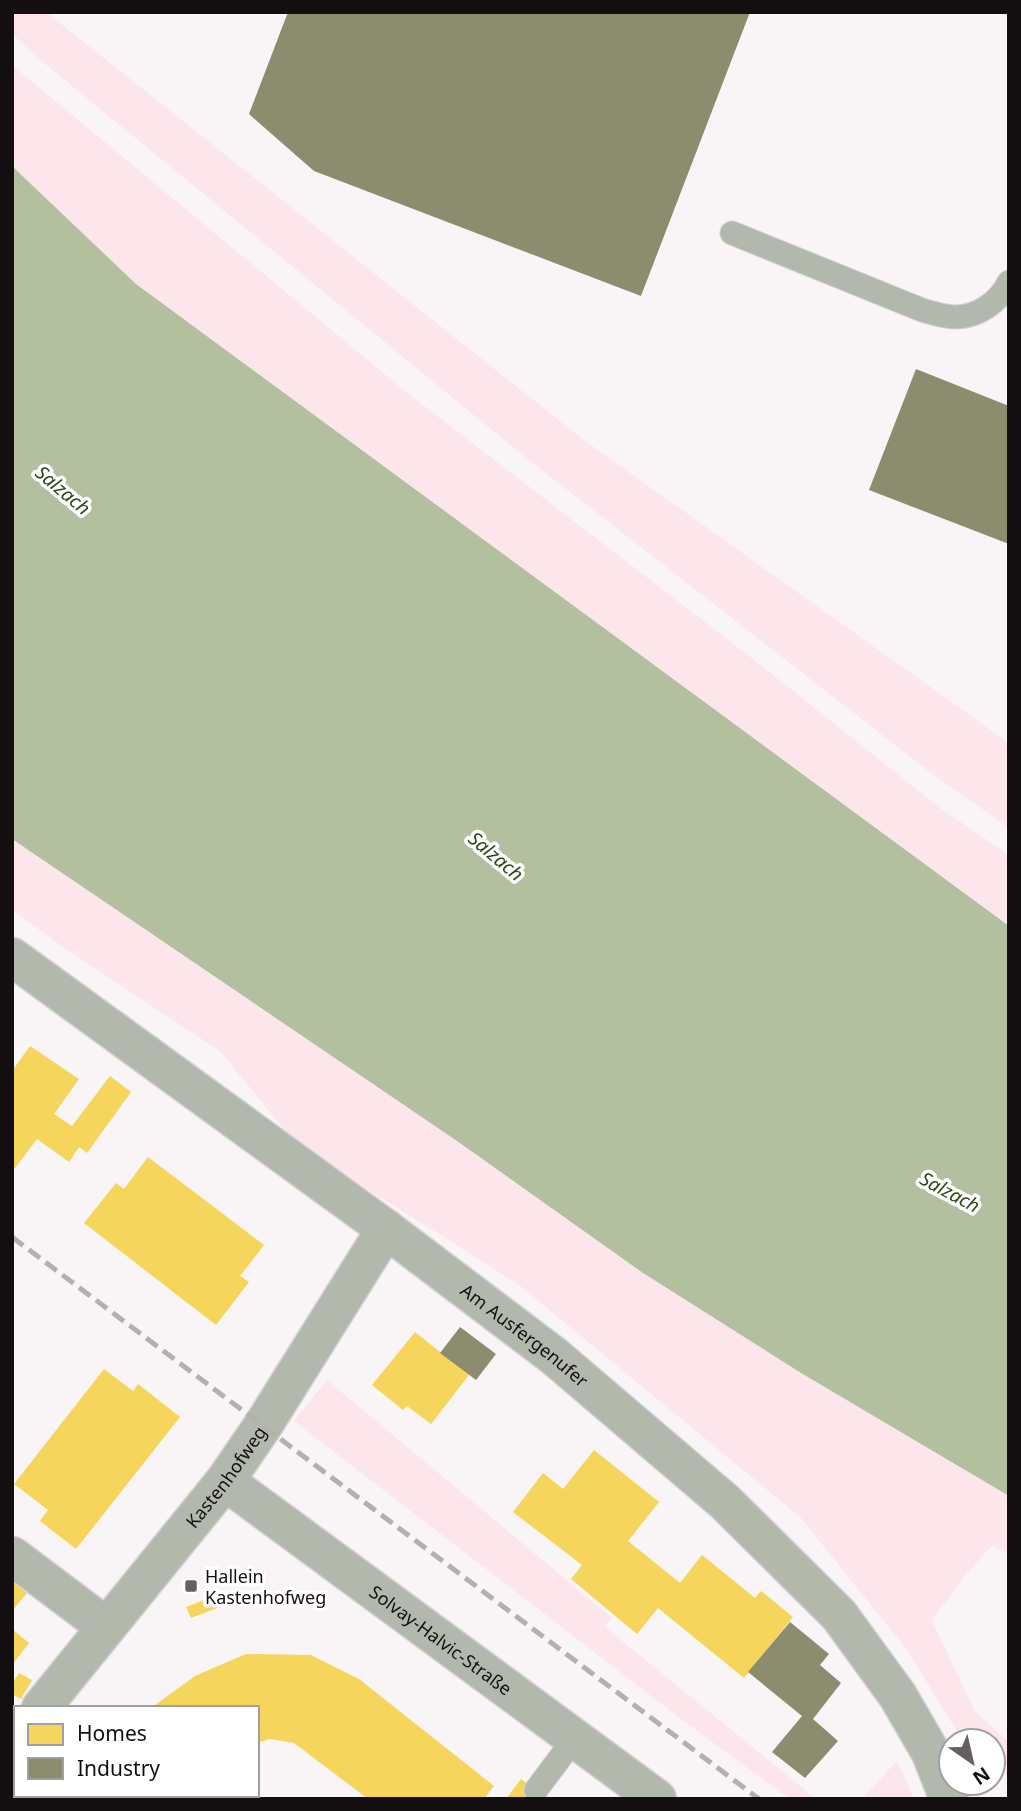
<svg xmlns="http://www.w3.org/2000/svg" width="1021" height="1811" viewBox="0 0 1021 1811" font-family="'Noto Sans',sans-serif">
<style>
.green{fill:#fce6ec}
.water{fill:#b3c0a0}
.homes{fill:#f6d55c}
.industry{fill:#8c8c6e}
.lines{fill:none;stroke-linecap:round;stroke-linejoin:round}
.service-casing{stroke:#d3d0d1;stroke-width:25}
.minor-casing{stroke:#d3d0d1;stroke-width:41}
.service{stroke:#b3b8ad;stroke-width:23}
.minor{stroke:#b3b8ad;stroke-width:38}
.rail{stroke:#b2b1ac;stroke-width:5;stroke-dasharray:14 7;stroke-linecap:butt}
.poi-dot{fill:#645f60;stroke:#fff;stroke-width:2.5}
.labels{text-anchor:middle;dominant-baseline:central;stroke-width:7;stroke-linejoin:round;paint-order:stroke}
.street-label{font-size:18px;fill:#130f10;stroke:#fff}
.poi-label{font-size:18px;fill:#130f10;stroke:#fff;text-anchor:start}
.water-label{font-size:19px;font-style:italic;fill:#324411;stroke:#fff}
</style>
<rect width="100%" height="100%" fill="#f9f4f5"/>
<g class="green">
<path d="M 12,12 L 46,12 L 581,438 L 1009,743 L 1009,828 L 931,773 L 520,453 L 38,58 L 12,34 Z"/>
<path d="M 12,65 L 406,392 L 753,659 L 940,808 L 1009,855 L 1009,926 L 136,284 L 12,166 Z"/>
<path d="M 12,839 L 457,1141 L 643,1273 L 801,1373 L 1009,1496 L 1009,1555 L 992,1545 L 968,1572 L 932,1620 L 974,1710 L 1009,1742 L 1009,1777 L 993,1763 L 993,1741 L 968,1741 L 958,1733 L 907,1650 L 800,1517 L 518,1284 L 296,1144 L 220,1051 L 70,952 L 12,910 Z"/>
<path d="M 327,1380 L 612,1618 L 605,1627 L 816,1799 L 790,1799 L 677,1716 L 294,1421 Z"/>
<path d="M 897,1761 L 914,1799 L 862,1799 Z"/>
</g>
<path class="water" d="M 12,166 L 136,284 L 1009,926 L 1009,1496 L 801,1373 L 643,1273 L 457,1141 L 12,839 Z"/>
<g class="homes">
<path d="M 30,1046 L 79,1079 L 54,1114 L 72,1126 L 110,1076 L 131,1092 L 87,1153 L 79,1147 L 69,1162 L 37,1139 L 15,1168 L 12,1167 L 12,1071 Z"/>
<path d="M 148,1157 L 264,1245 L 240,1276 L 249,1282 L 216,1325 L 84,1223 L 116,1183 L 124,1189 Z"/>
<path d="M 415,1332 L 469,1375 L 431,1424 L 407,1406 L 403,1410 L 372,1385 Z"/>
<path d="M 104,1369 L 133,1391 L 138,1384 L 180,1417 L 76,1549 L 40,1521 L 48,1510 L 14,1484 Z"/>
<path d="M 594,1450 L 659,1502 L 628,1541 L 680,1583 L 702,1555 L 755,1598 L 761,1591 L 793,1617 L 744,1678 L 658,1608 L 637,1634 L 571,1579 L 582,1565 L 513,1512 L 543,1473 L 563,1489 Z"/>
<path d="M 12,1582 L 27,1593 L 12,1611 Z"/>
<path d="M 215,1596 L 220,1607 L 191,1618 L 186,1607 Z"/>
<path d="M 12,1629 L 29,1643 L 12,1665 Z"/>
<path d="M 246,1654 L 311,1655 L 359,1679 L 494,1786 L 484,1799 L 368,1799 L 294,1743 L 270,1739 L 257,1743 L 257,1708 L 151,1708 L 195,1676 Z"/>
<path d="M 19,1673 L 32,1680 L 21,1699 L 12,1694 L 12,1684 Z"/>
<path d="M 521,1779 L 536,1790 L 547,1799 L 506,1799 Z"/>
</g>
<g class="industry">
<path d="M 288,12 L 750,12 L 641,296 L 314,171 L 249,114 Z"/>
<path d="M 916,369 L 1009,406 L 1009,544 L 869,490 Z"/>
<path d="M 460,1327 L 496,1354 L 476,1380 L 440,1353 Z"/>
<path d="M 790,1622 L 829,1654 L 820,1665 L 841,1683 L 813,1719 L 838,1741 L 805,1778 L 772,1752 L 802,1716 L 748,1672 Z"/>
</g>
<g class="lines">
<defs>
<g id="service">
<path d="M 732,233 L 922,310 C 932,313 945,317 955,317 C 978,317 999,302 1009,282"/>
<path d="M 536,1790 L 575,1738"/>
</g>
<g id="minor">
<path id="s1" d="M 12,957 L 386,1229 L 554,1356 L 725,1502 L 839,1615 L 898,1696 L 931,1753 L 949,1799"/>
<path id="s2" d="M 225,1481 L 657,1799"/>
<path d="M 12,1556 L 105,1626"/>
<path id="s3" d="M 41,1708 L 225,1481 L 264,1424 L 386,1229"/>
<path d="M 12,1744 L 16,1739"/>
</g>
</defs>
<use href="#service" class="service-casing"/>
<use href="#minor" class="minor-casing"/>
<use href="#service" class="service"/>
<use href="#minor" class="minor"/>
<path class="rail" d="M 12,1237 L 759,1799"/>
</g>
<rect class="poi-dot" x="184" y="1579" width="14" height="14" rx="3.5"/>
<g class="labels">
<g class="street-label">
<text stroke="none"><textPath href="#s1" startOffset="637">Am Ausfergenufer</textPath></text>
<text stroke="none"><textPath href="#s3" startOffset="296">Kastenhofweg</textPath></text>
<text stroke="none"><textPath href="#s2" startOffset="268">Solvay-Halvic-Straße</textPath></text>
</g>
<g class="poi-label">
<text x="205" y="1576">Hallein<tspan x="205" dy="21">Kastenhofweg</tspan></text>
</g>
<g class="water-label">
<text transform="translate(63 490) rotate(40)">Salzach</text>
<text transform="translate(496 856) rotate(40)">Salzach</text>
<text transform="translate(950 1192) rotate(28)">Salzach</text>
</g>
</g>
<rect width="1021" height="1811" fill="none" stroke="#130f10" stroke-width="28"/>
<rect x="14" y="1706" width="245" height="91" fill="#ffffff" stroke="#a19f9f" stroke-width="2"/>
<rect x="28" y="1724" width="35" height="21" fill="#f6d55c" stroke="#a19f9f" stroke-width="2"/>
<text x="77" y="1741" font-size="21" fill="#130f10">Homes</text>
<rect x="28" y="1758" width="35" height="21" fill="#8c8c6e" stroke="#a19f9f" stroke-width="2"/>
<text x="77" y="1776" font-size="21" fill="#130f10">Industry</text>
<g transform="translate(972 1762) rotate(146)"><circle r="33" fill="#ffffff" stroke="#a19f9f" stroke-width="2"/>
<path d="M0-5L12 26L0 18L-12 26Z" fill="#645f60"/>
<text y="-10" font-size="19" font-weight="bold" text-anchor="middle" fill="#130f10">N</text>
</g>
</svg>
